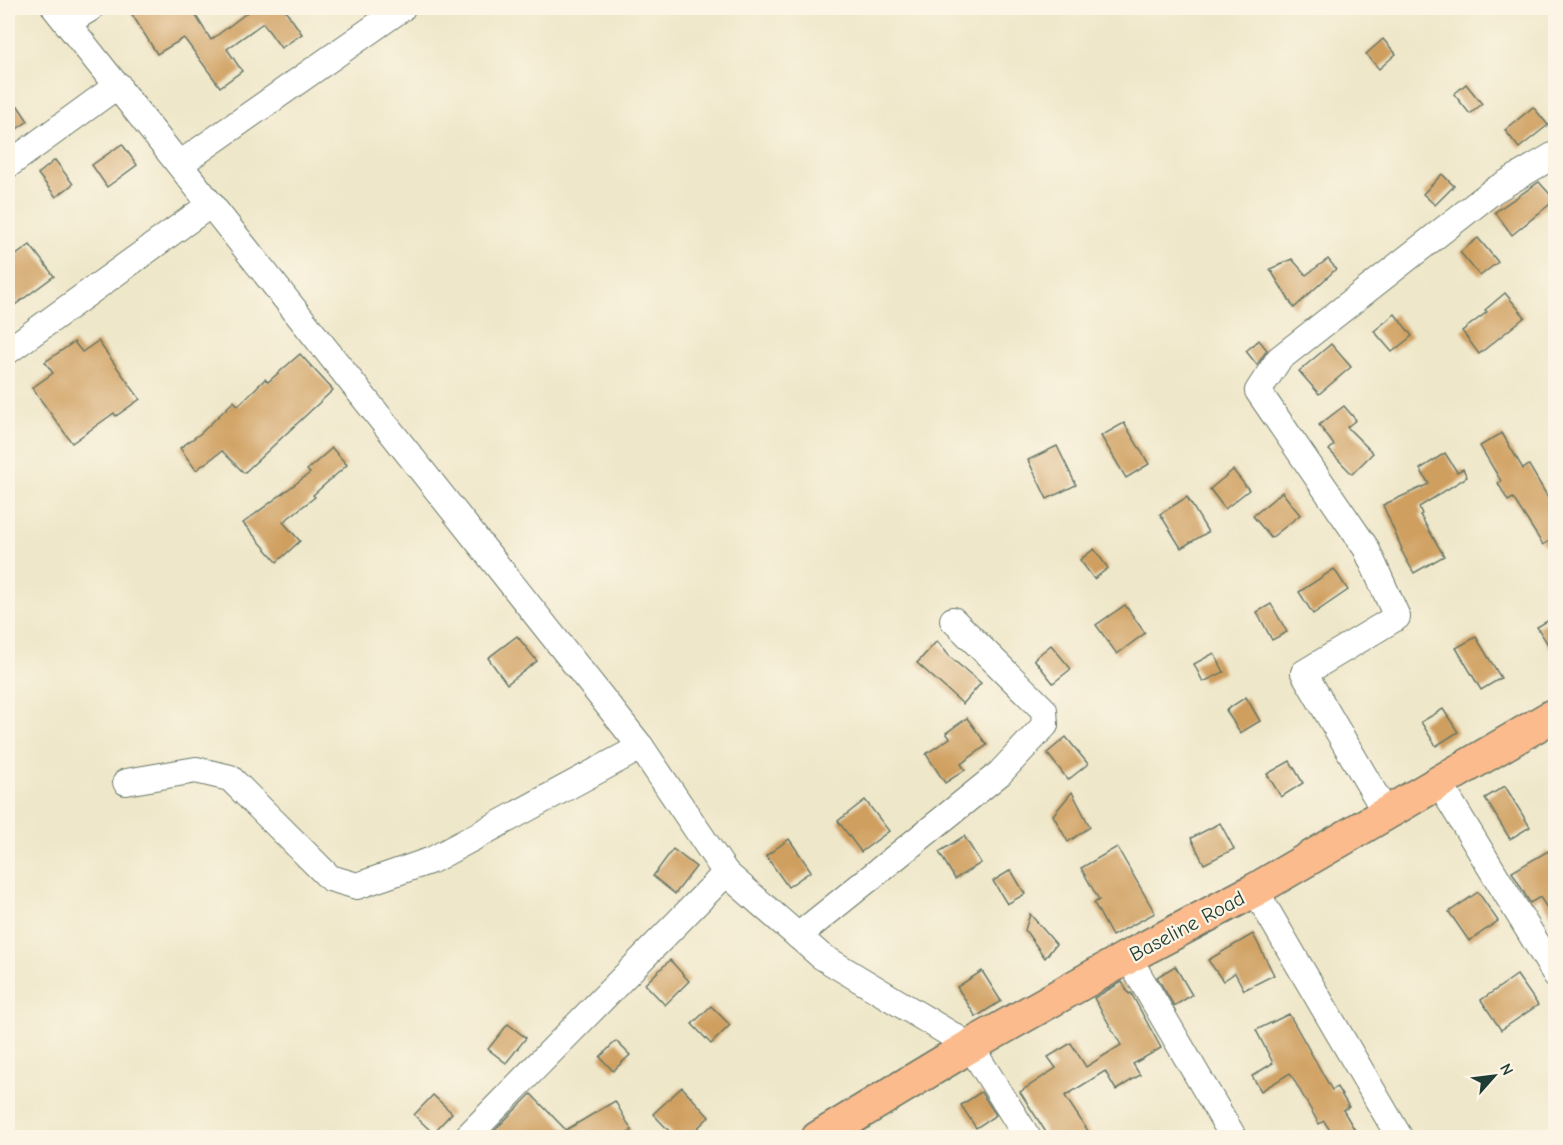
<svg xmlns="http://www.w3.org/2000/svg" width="1563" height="1145" viewBox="0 0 1563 1145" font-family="'Comic Neue',sans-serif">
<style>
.building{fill:#cf9f5e}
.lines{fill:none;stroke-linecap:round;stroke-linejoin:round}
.minor-casing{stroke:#687868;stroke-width:28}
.major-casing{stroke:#687868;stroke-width:36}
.minor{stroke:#fff;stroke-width:26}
.major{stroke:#fbbb8d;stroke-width:33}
.labels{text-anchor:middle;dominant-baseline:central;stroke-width:4.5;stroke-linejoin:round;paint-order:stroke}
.street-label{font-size:21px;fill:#1f3d34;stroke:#fcf5e5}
</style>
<rect width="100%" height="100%" fill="#fcf5e5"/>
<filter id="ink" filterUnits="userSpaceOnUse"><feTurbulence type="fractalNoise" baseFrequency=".0167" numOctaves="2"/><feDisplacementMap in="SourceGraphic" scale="12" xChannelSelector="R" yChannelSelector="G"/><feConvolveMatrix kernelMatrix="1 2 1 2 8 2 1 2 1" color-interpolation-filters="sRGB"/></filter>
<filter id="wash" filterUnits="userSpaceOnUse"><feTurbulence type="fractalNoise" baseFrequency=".008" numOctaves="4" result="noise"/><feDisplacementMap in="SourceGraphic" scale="24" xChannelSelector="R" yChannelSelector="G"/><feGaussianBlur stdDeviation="1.35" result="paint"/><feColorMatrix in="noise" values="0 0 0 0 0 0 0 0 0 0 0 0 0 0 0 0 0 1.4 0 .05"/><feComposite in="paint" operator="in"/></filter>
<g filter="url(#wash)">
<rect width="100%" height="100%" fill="#efe7c9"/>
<g id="blocks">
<g class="building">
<path d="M 128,8 L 191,8 L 211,40 L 253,8 L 284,8 L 302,34 L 281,48 L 263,23 L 227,49 L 242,71 L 220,87 L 184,38 L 157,54 Z"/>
<path d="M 1383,39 L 1396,54 L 1379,69 L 1366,54 Z"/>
<path d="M 1466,84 L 1482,104 L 1470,114 L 1454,94 Z"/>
<path d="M 18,106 L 28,121 L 14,131 L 8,122 L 8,113 Z"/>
<path d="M 1533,107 L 1548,125 L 1519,148 L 1505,130 Z"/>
<path d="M 122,144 L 137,165 L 107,187 L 92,165 Z"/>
<path d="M 55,160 L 73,184 L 56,197 L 38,174 Z"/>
<path d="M 1442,174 L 1454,186 L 1435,205 L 1423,194 Z"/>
<path d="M 1539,182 L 1555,200 L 1512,235 L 1495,212 Z"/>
<path d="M 1478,238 L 1498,262 L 1480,276 L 1460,252 Z"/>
<path d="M 30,245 L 54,276 L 8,310 L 8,261 Z"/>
<path d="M 1292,259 L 1306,275 L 1328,259 L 1336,269 L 1294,308 L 1270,269 Z"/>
<path d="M 1505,293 L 1525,317 L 1479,354 L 1462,331 L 1487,312 L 1485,310 Z"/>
<path d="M 1395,314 L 1412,336 L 1392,352 L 1374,331 Z"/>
<path d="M 1259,340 L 1267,350 L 1257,365 L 1246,351 Z"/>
<path d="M 98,341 L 140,399 L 116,416 L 114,413 L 72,443 L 32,388 L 53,373 L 45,362 L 74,342 L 82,352 Z"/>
<path d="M 1331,344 L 1351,367 L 1319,394 L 1299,371 Z"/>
<path d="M 300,354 L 333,390 L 244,473 L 222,451 L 196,470 L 180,448 L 201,433 L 234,401 L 238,406 L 265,379 L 268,382 Z"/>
<path d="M 1344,406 L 1356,420 L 1347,427 L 1373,453 L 1352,474 L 1329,450 L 1334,445 L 1319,425 Z"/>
<path d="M 1124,423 L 1149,464 L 1126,478 L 1101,436 Z"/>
<path d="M 1502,433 L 1523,469 L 1529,465 L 1556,511 L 1556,537 L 1543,545 L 1513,498 L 1508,501 L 1498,483 L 1501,481 L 1480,446 Z"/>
<path d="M 1057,446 L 1076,485 L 1047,499 L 1028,460 Z"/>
<path d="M 332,448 L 347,465 L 313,495 L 315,497 L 283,522 L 300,541 L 277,562 L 243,523 L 310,473 L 307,470 Z"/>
<path d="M 1445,453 L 1457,472 L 1463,469 L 1467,477 L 1419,507 L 1422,514 L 1420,515 L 1444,556 L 1414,573 L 1401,550 L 1402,549 L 1383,505 L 1429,484 L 1420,469 Z"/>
<path d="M 1233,470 L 1249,490 L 1225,509 L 1210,489 Z"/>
<path d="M 1282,492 L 1300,515 L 1271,538 L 1253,516 Z"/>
<path d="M 1187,497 L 1208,532 L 1181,548 L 1160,514 Z"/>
<path d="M 1094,549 L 1108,568 L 1094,579 L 1080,560 Z"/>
<path d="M 1334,569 L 1348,590 L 1313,614 L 1299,592 Z"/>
<path d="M 1271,604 L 1287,632 L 1272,640 L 1257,612 Z"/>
<path d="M 1125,605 L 1145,633 L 1117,654 L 1096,625 Z"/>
<path d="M 1556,616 L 1556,657 L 1537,627 Z"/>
<path d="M 517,636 L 537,661 L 507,684 L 488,658 Z"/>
<path d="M 1476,637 L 1501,678 L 1481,690 L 1456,648 Z"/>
<path d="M 937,641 L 951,658 L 981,683 L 963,704 L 917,663 Z"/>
<path d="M 1051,645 L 1071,669 L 1053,683 L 1034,659 Z"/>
<path d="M 1214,653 L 1224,672 L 1203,682 L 1194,664 Z"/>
<path d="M 1246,697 L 1260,721 L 1240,733 L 1226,710 Z"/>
<path d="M 1443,709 L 1458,732 L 1436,746 L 1421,722 Z"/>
<path d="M 967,718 L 987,745 L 961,764 L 965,770 L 945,783 L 926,754 L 950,738 L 946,733 Z"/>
<path d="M 1066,737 L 1088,764 L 1068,780 L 1047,753 Z"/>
<path d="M 1290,761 L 1303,783 L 1281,797 L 1267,774 Z"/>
<path d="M 1505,786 L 1530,827 L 1510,839 L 1485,798 Z"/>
<path d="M 1072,792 L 1090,827 L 1068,842 L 1053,815 Z"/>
<path d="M 865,800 L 889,831 L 861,852 L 838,821 Z"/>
<path d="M 1220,823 L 1234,849 L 1204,864 L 1191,838 Z"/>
<path d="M 964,836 L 981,863 L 955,879 L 939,852 Z"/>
<path d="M 789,839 L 811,871 L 788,887 L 766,856 Z"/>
<path d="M 1117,847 L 1155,913 L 1112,936 L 1094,903 L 1099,900 L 1081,868 Z"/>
<path d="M 673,849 L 696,867 L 675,894 L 653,876 Z"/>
<path d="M 1548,851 L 1556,864 L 1556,922 L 1540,897 L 1530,903 L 1512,872 Z"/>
<path d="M 1011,870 L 1025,894 L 1007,904 L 993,881 Z"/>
<path d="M 1478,892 L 1498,921 L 1469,941 L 1449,912 Z"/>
<path d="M 1030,914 L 1056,944 L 1045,958 L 1025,930 Z"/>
<path d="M 1253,934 L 1274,975 L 1244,990 L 1235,973 L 1223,981 L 1208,960 Z"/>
<path d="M 670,960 L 689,981 L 665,1005 L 645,984 Z"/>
<path d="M 1175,966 L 1192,995 L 1174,1006 L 1157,977 Z"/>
<path d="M 982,971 L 1001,1001 L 976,1017 L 957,987 Z"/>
<path d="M 1517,975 L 1538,1005 L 1501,1030 L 1481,1000 Z"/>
<path d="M 1122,982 L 1129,994 L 1131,993 L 1161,1048 L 1133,1064 L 1140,1075 L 1116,1090 L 1105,1071 L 1065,1096 L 1092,1137 L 1049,1137 L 1020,1092 L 1056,1068 L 1048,1057 L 1071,1043 L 1086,1067 L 1121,1045 L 1094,998 Z"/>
<path d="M 711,1006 L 730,1025 L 711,1044 L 692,1024 Z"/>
<path d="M 1289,1014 L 1332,1090 L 1337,1087 L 1349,1107 L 1343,1110 L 1359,1137 L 1334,1137 L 1324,1121 L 1319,1124 L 1290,1073 L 1261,1091 L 1252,1076 L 1273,1063 L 1256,1030 Z"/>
<path d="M 508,1024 L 526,1038 L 506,1063 L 488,1049 Z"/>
<path d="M 616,1041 L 630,1055 L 613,1071 L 600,1057 Z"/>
<path d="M 682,1087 L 709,1117 L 688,1137 L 675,1137 L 653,1114 Z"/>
<path d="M 981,1092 L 996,1115 L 976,1128 L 961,1105 Z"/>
<path d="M 531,1094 L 566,1130 L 615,1101 L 632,1131 L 620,1137 L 488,1137 Z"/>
<path d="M 433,1095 L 452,1113 L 433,1133 L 414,1115 Z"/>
</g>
</g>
</g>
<g filter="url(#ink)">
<use href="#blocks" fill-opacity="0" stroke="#687868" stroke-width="1.5"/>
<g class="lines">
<defs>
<g id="minor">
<path d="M 55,8 L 641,747 L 726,873 L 821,956 L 970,1046 L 1028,1138"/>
<path d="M 68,22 L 91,8"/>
<path d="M 180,164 L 402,8"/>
<path d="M 8,165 L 118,85"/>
<path d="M 8,351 L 211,204"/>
<path d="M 126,782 L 196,770 L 230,778 L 330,878 L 357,886 L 432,860 L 641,747"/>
<path d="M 1439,783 L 1556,975"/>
<path d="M 1387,815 L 1304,673 L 1397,617 L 1366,548 L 1258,391 L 1279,359 L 1493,191 L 1556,154"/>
<path d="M 1255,890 L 1400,1138"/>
<path d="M 798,936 L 1000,773 L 1045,725 L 1044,710 L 953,620"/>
<path d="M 1128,957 L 1234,1138"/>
<path d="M 466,1138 L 726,873"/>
</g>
<path id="major" d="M 818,1138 L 970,1046 L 1128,957 L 1255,890 L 1556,714"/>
</defs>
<use href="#minor" class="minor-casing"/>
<use href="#major" class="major-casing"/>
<use href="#minor" class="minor"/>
<use href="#major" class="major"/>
</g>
</g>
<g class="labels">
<g class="street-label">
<text transform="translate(1187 926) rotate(-28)">Baseline Road</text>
</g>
</g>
<rect width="1563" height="1145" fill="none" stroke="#fcf5e5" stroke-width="30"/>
<g transform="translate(1494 1076) rotate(62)" stroke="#fcf5e5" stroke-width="4.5" paint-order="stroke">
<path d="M0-4.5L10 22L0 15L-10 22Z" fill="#1f3d34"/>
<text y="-9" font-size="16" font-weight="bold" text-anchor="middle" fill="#1f3d34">N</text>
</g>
</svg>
